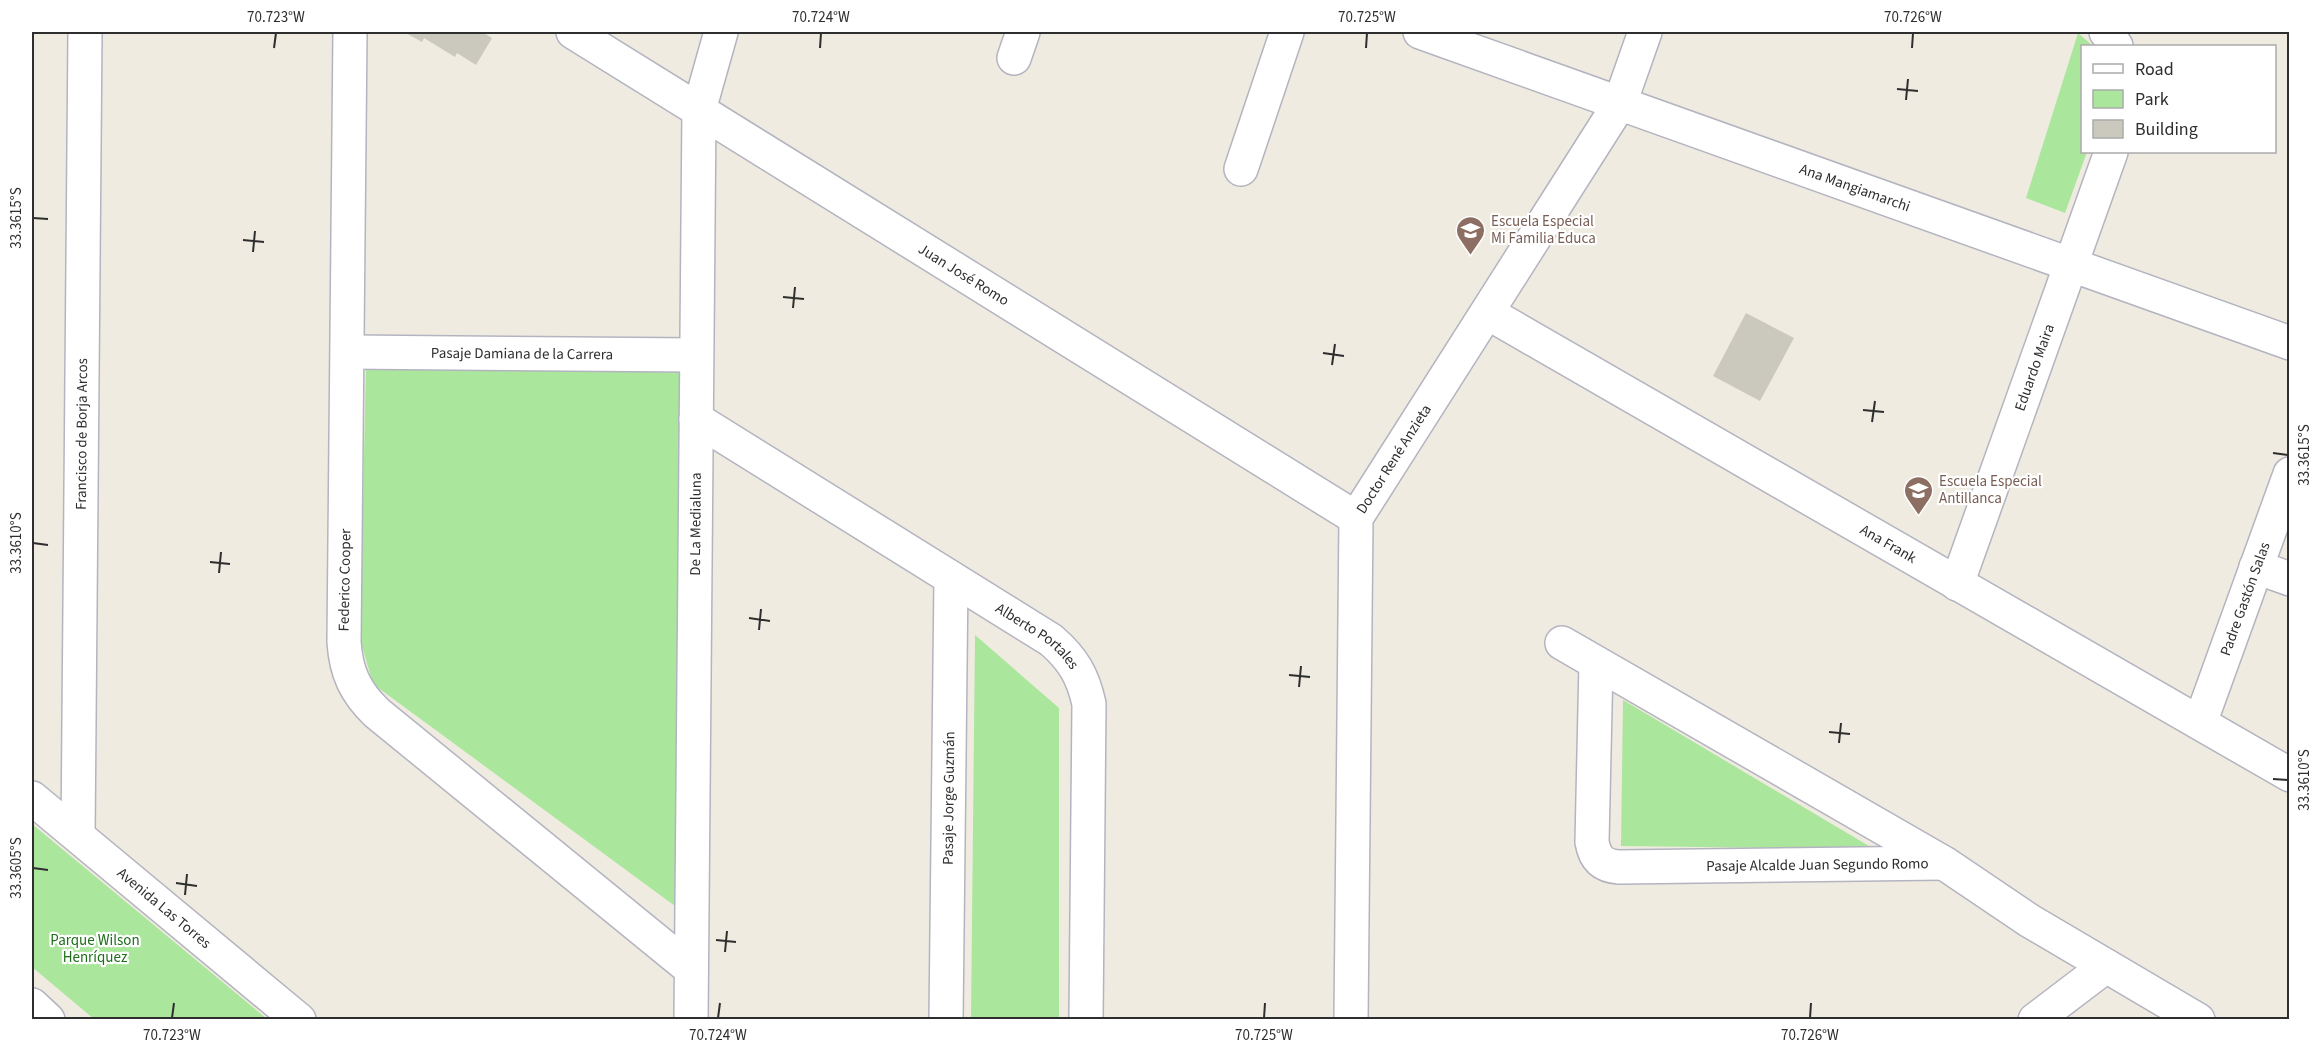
<svg xmlns="http://www.w3.org/2000/svg" width="2321" height="1051" viewBox="0 0 2321 1051" font-family="'Source Sans 3',sans-serif">
<style>
.green{fill:#aae69c}
.building{fill:#cbc9be}
.lines{fill:none;stroke-linecap:round;stroke-linejoin:round}
.street-casing{stroke:#b4b4c1;stroke-width:36}
.secondary-casing{stroke:#b4b4c1;stroke-width:36}
.street{stroke:#fff;stroke-width:33}
.secondary{stroke:#fff;stroke-width:33}
.ticks{fill:none;stroke:#2e2e2e;stroke-width:2}
.labels{text-anchor:middle;dominant-baseline:central;stroke-width:4.5;stroke-linejoin:round;paint-order:stroke}
.street-label{font-size:15px;fill:#2e2e2e;stroke:#fff}
.education-label{font-size:15px;fill:#785e54;stroke:#fff;text-anchor:start}
.park-label{font-size:15px;fill:#1e6f19;stroke:#fff}
.neatline{fill:none;stroke:#2e2e2e;stroke-width:2}
.ticks-label{font-size:15px;text-anchor:middle;fill:#2e2e2e}
</style>
<rect width="100%" height="100%" fill="#efebe0"/>
<g class="green">
<path d="M 2078,33 L 2093,46 L 2082,46 L 2082,152 L 2087,152 L 2065,213 L 2026,198 Z"/>
<path d="M 366,366 L 682,367 L 675,906 L 373,684 L 360,639 Z"/>
<path d="M 975,635 L 1059,708 L 1059,1019 L 971,1019 Z"/>
<path d="M 1623,700 L 1874,849 L 1621,846 Z"/>
<path d="M 32,824 L 267,1019 L 94,1019 L 32,967 Z"/>
</g>
<g class="building">
<path d="M 404,32 L 482,32 L 492,38 L 476,65 L 457,53 L 455,57 L 424,38 L 422,42 Z"/>
<path d="M 1746,313 L 1794,338 L 1760,401 L 1713,376 Z"/>
</g>
<g class="lines">
<defs>
<g id="street">
<path d="M 350,32 L 344,642 C 346,672 355,692 377,713 L 691,969"/>
<path id="s1" d="M 573,32 L 1356,518"/>
<path id="s2" d="M 1420,32 L 2290,343"/>
<path d="M 2106,32 L 2116,46"/>
<path d="M 1014,58 L 1023,32"/>
<path d="M 1241,169 L 1287,32"/>
<path id="s3" d="M 1488,313 L 2290,775"/>
<path id="s4" d="M 348,352 L 696,355"/>
<path id="s5" d="M 696,419 L 1051,640 C 1073,659 1083,676 1089,704 L 1086,1020"/>
<path d="M 2256,567 L 2290,579"/>
<path id="s6" d="M 1957,584 L 2111,152"/>
<path d="M 1562,643 L 1944,863 L 2030,921 L 2198,1020"/>
<path id="s7" d="M 1596,663 L 1592,842 C 1595,859 1603,866 1619,867 L 1943,863"/>
<path id="s8" d="M 2200,723 L 2290,474"/>
<path id="s9" d="M 78,836 L 85,32"/>
<path id="s10" d="M 691,1020 L 699,110 L 721,32"/>
<path id="s11" d="M 946,1020 L 951,578"/>
<path id="s12" d="M 1351,1020 L 1356,518 L 1620,103 L 1645,32"/>
<path d="M 2035,1020 L 2106,966"/>
</g>
<g id="secondary">
<path id="s13" d="M 32,798 L 299,1020"/>
<path d="M 32,1005 L 48,1020"/>
</g>
</defs>
<use href="#street" class="street-casing"/>
<use href="#secondary" class="secondary-casing"/>
<use href="#street" class="street"/>
<use href="#secondary" class="secondary"/>
</g>
<path class="ticks" d="M 274,48 L 276,33M 820,48 L 821,33M 1366,48 L 1367,33M 1912,48 L 1913,33M 1897,89 L 1918,91M 1906,100 L 1908,79M 33,218 L 48,219M 243,240 L 264,242M 253,252 L 255,231M 783,297 L 804,299M 793,308 L 795,287M 1323,353 L 1344,356M 1332,365 L 1335,344M 1863,410 L 1884,412M 1872,422 L 1875,401M 2273,453 L 2288,455M 33,543 L 48,545M 210,562 L 230,564M 219,573 L 221,552M 749,618 L 770,621M 759,630 L 761,609M 1289,675 L 1310,677M 1299,687 L 1301,666M 1829,732 L 1850,734M 1839,743 L 1841,723M 2273,779 L 2288,780M 33,868 L 48,870M 176,883 L 197,886M 185,895 L 187,874M 716,940 L 736,942M 725,952 L 727,931M 172,1018 L 174,1003M 718,1018 L 720,1003M 1264,1018 L 1265,1003M 1810,1018 L 1811,1003"/>
<defs>
<symbol id="school-pin" viewBox="-11 -11 22 30"><path d="M0 17L-7.5 6A9.5 9.5 0 1 1 7.5 6Z" fill="#8d6e63" stroke="#fff"/><path d="M0-5L7-2L0 1L-7-2ZM-4 1L0 2.5L4 1V4Q0 6-4 4Z" fill="#fff"/></symbol>
</defs>
<g fill-rule="evenodd">
<use href="#school-pin" x="1454" y="214" width="33" height="45"/>
<use href="#school-pin" x="1902" y="474" width="33" height="45"/>
</g>
<g class="labels">
<g class="street-label">
<text stroke="none"><textPath href="#s2" startOffset="462">Ana Mangiamarchi</textPath></text>
<text stroke="none"><textPath href="#s1" startOffset="460">Juan José Romo</textPath></text>
<text stroke="none"><textPath href="#s4" startOffset="174">Pasaje Damiana de la Carrera</textPath></text>
<text stroke="none"><textPath href="#s6" startOffset="230">Eduardo Maira</textPath></text>
<text stroke="none"><textPath href="#s9" startOffset="402">Francisco de Borja Arcos</textPath></text>
<text stroke="none"><textPath href="#s12" startOffset="572">Doctor René Anzieta</textPath></text>
<text stroke="none"><textPath href="#s10" startOffset="496">De La Medialuna</textPath></text>
<text stroke="none"><textPath href="#s3" startOffset="462">Ana Frank</textPath></text>
<text transform="translate(345 580) rotate(-89)">Federico Cooper</text>
<text stroke="none"><textPath href="#s8" startOffset="132">Padre Gastón Salas</textPath></text>
<text stroke="none"><textPath href="#s5" startOffset="405">Alberto Portales</textPath></text>
<text stroke="none"><textPath href="#s11" startOffset="222">Pasaje Jorge Guzmán</textPath></text>
<text stroke="none"><textPath href="#s7" startOffset="418">Pasaje Alcalde Juan Segundo Romo</textPath></text>
<text stroke="none"><textPath href="#s13" startOffset="172">Avenida Las Torres</textPath></text>
</g>
<g class="education-label">
<text x="1491" y="221">Escuela Especial<tspan x="1491" dy="17">Mi Familia Educa</tspan></text>
<text x="1939" y="481">Escuela Especial<tspan x="1939" dy="17">Antillanca</tspan></text>
</g>
<g class="park-label">
<text x="95" y="940">Parque Wilson<tspan x="95" dy="17">Henríquez</tspan></text>
</g>
</g>
<rect width="2321" height="1051" fill="none" stroke="#ffffff" stroke-width="66"/>
<rect x="2081" y="45" width="195" height="108" fill="#ffffff" stroke="#ababab" stroke-width="1.5"/>
<rect x="2093" y="64" width="30" height="9" fill="#ffffff" stroke="#ababab" stroke-width="1.5"/>
<text x="2135" y="75" font-size="18" fill="#2e2e2e">Road</text>
<rect x="2093" y="90" width="30" height="18" fill="#aae69c" stroke="#ababab" stroke-width="1.5"/>
<text x="2135" y="105" font-size="18" fill="#2e2e2e">Park</text>
<rect x="2093" y="120" width="30" height="18" fill="#cbc9be" stroke="#ababab" stroke-width="1.5"/>
<text x="2135" y="135" font-size="18" fill="#2e2e2e">Building</text>
<rect x="33" y="33" width="2255" height="985" class="neatline"/>
<g class="ticks-label">
<text x="276" y="22">70.723°W</text>
<text x="821" y="22">70.724°W</text>
<text x="1367" y="22">70.725°W</text>
<text x="1913" y="22">70.726°W</text>
<text transform="translate(16 218) rotate(-90)" y="5">33.3615°S</text>
<text transform="translate(2304 455) rotate(-90)" y="5">33.3615°S</text>
<text transform="translate(16 543) rotate(-90)" y="5">33.3610°S</text>
<text transform="translate(2304 780) rotate(-90)" y="5">33.3610°S</text>
<text transform="translate(16 868) rotate(-90)" y="5">33.3605°S</text>
<text x="172" y="1040">70.723°W</text>
<text x="718" y="1040">70.724°W</text>
<text x="1264" y="1040">70.725°W</text>
<text x="1810" y="1040">70.726°W</text>
</g>
</svg>
